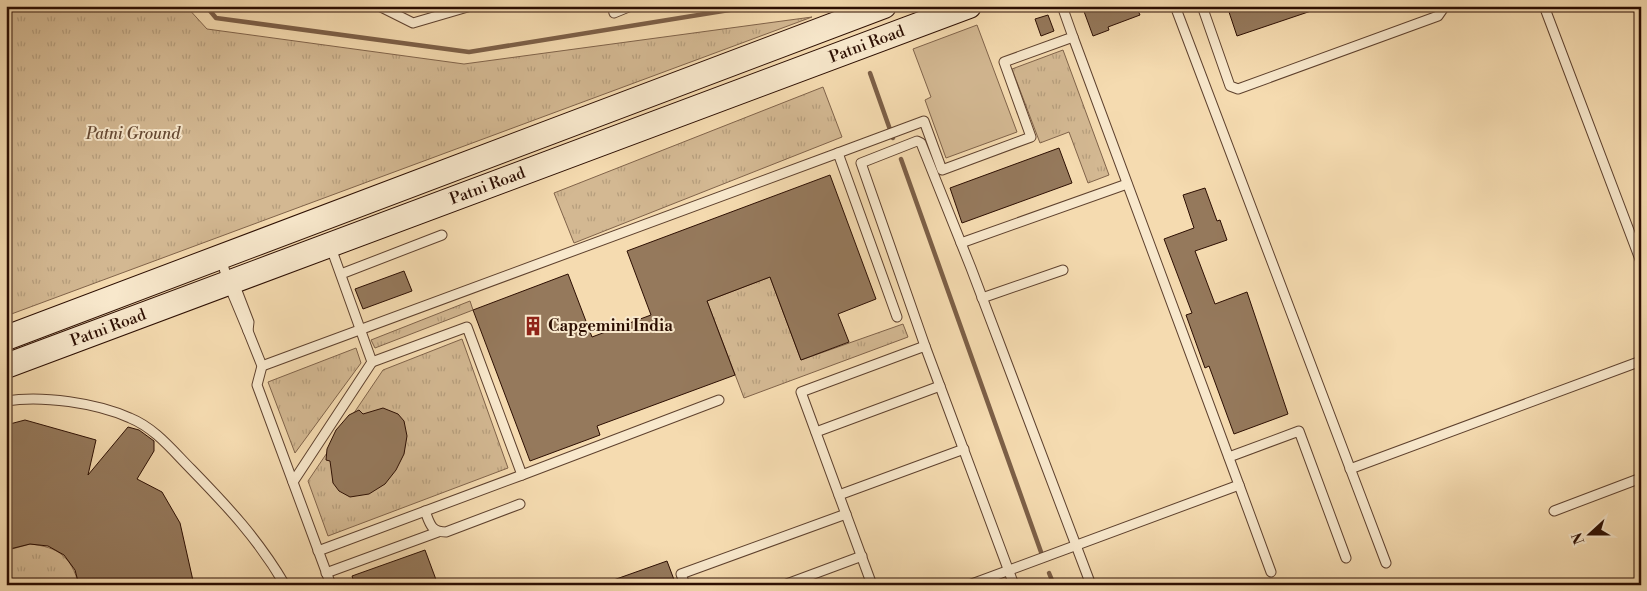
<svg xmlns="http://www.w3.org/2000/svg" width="1647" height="591" viewBox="0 0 1647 591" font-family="'Libre Bodoni',serif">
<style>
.grass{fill:url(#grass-tufts);stroke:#80634a}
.pitch{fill:#d3b892;stroke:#80634a}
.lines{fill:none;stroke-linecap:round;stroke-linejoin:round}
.stream{stroke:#7c5f47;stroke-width:4.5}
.building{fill:#95795c;stroke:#2c0e02}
.lane-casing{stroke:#5e412e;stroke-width:11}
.secondary-casing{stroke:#2c0e02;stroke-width:26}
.lane{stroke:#f8e8cc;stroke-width:9}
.secondary{stroke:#f8e8cc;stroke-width:24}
.labels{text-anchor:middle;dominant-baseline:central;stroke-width:4;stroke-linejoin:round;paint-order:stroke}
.street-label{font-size:16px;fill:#2c0e02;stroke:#f8e8cc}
.park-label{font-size:16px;font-style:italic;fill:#664a34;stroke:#f8e8cc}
.poi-label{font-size:16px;font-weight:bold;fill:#2c0e02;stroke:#f8e8cc;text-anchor:start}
</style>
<defs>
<pattern id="grass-tufts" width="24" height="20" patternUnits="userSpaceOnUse" patternTransform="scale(1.25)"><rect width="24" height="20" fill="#d3b892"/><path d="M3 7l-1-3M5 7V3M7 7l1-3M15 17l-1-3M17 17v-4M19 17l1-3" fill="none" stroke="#b59d7c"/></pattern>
</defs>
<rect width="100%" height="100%" fill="#f5dbb0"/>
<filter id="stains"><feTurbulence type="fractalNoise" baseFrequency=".004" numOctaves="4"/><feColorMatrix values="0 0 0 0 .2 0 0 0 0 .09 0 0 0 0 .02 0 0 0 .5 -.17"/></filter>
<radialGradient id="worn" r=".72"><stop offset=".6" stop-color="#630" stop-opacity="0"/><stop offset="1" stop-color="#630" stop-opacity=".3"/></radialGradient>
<g class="grass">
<path d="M 6,6 L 186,6 L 207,29 L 464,64 L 812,17 L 6,316 Z"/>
<path d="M 1063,50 L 1109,175 L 1088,183 L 1069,132 L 1040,143 L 1012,69 Z"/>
<path d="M 823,87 L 842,137 L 574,243 L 554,193 Z"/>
<path d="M 770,277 L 801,360 L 903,324 L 908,337 L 744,398 L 707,301 Z"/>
<path d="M 470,301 L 473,310 L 375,348 L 371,340 Z"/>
<path d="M 462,339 L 508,468 L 328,536 L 308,481 L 383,370 Z"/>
<path d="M 356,348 L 361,363 L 295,453 L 268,382 Z"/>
<path d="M 30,544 C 58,547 71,556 79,585 L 6,585 L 6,553 L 12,549 Z"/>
</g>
<path class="pitch" d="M 977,25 L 1017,132 L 946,158 L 925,100 L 931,97 L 913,49 Z"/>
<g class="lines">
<g class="stream">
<path d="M 206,6 L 216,18 L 469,52 L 754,6"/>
<path d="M 870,73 L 893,138"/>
<path d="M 901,159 L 1041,552"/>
<path d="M 1049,573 L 1054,585"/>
</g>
</g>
<g class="building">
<path d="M 1082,6 L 1136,6 L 1140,15 L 1108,27 L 1109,30 L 1093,36 Z"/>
<path d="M 1227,6 L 1320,6 L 1320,8 L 1237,36 Z"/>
<path d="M 1048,15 L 1054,31 L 1041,36 L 1035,19 Z"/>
<path d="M 1059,148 L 1072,183 L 962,223 L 950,188 Z"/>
<path d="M 830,175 L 876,299 L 838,314 L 849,342 L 801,360 L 770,277 L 707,301 L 735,375 L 597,426 L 600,435 L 530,461 L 473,310 L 568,274 L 592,337 L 651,315 L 627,251 Z"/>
<path d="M 1205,188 L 1217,221 L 1220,220 L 1227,240 L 1195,251 L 1215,304 L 1247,292 L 1288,414 L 1234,434 L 1209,366 L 1205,368 L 1186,315 L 1192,313 L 1164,239 L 1194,228 L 1183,195 Z"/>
<path d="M 404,271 L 412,291 L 363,309 L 355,289 Z"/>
<path d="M 383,408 L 398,414 L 404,421 L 407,436 L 404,454 L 396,470 L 385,484 L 369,494 L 350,497 L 339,491 L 333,483 L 330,461 L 326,460 L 327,449 L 336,430 L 349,415 L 359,410 L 363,414 Z"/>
<path d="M 25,420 L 96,440 L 88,475 L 128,427 L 139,430 L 154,441 L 154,451 L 137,479 L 162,492 L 180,523 L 194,585 L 79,585 L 75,570 L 64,555 L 48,546 L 30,544 L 6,550 L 6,425 Z"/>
<path d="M 425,550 L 438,585 L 355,585 L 352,576 Z"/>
<path d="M 667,561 L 676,585 L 605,585 L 605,583 Z"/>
</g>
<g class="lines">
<defs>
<g id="lane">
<path d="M 379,6 L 413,23 L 471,6"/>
<path d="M 612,6 L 614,13 L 631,6"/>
<path d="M 1175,6 L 1386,563"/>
<path d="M 1202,6 L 1230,86 L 1238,89 L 1438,16 L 1445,6"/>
<path d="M 1544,6 L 1641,262"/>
<path d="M 838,153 L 924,121 L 942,170 L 1031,137 L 1004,62 L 1073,37 L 1062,6"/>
<path d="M 961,243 L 1127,184"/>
<path d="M 221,257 L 228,283 L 248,331 L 249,322 L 234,283"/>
<path d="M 341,274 L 442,235"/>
<path d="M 982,298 L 1063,270"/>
<path d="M 248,331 L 262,366 L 257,385 L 331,585"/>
<path d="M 925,346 L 861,163 L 917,141 L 921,143 L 971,268 L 1091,585"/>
<path d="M 372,362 L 467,327 L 522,475 L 719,400"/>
<path d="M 262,366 L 838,153 L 897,317"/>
<path d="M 6,401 C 42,395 97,403 130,418 C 155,428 173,451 191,469 C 228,507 258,539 285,585"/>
<path d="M 816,432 L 940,386"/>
<path d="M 1229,457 L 1299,431 L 1346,558"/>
<path d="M 1350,469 L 1641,361"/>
<path d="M 293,482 L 372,362 L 330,245"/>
<path d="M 1239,485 L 1271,572"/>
<path d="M 839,495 L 964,449"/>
<path d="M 425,511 C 430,524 431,532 446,532 L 520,504"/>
<path d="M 1554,511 L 1641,478"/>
<path d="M 318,551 L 522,475"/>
<path d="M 326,573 L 438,532"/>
<path d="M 685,585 L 681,574 L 846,514"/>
<path d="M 784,585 L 862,556"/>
<path d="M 872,585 L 801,392 L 925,346 L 1014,585"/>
<path d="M 969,585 L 1239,485 L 1073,37"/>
</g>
<g id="secondary">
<path d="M 6,338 L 884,6"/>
<path id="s1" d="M 6,366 L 969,6"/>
</g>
</defs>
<use href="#lane" class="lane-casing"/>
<use href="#secondary" class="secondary-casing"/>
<use href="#lane" class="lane"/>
<use href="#secondary" class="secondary"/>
</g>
<defs>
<symbol id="building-bare" viewBox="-9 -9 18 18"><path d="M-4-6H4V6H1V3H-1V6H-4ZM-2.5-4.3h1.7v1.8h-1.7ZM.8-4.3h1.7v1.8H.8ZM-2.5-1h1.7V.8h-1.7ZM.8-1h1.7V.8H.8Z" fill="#8f2418" stroke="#f8e8cc" stroke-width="2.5" paint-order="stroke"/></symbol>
</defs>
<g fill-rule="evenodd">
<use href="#building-bare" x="519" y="312" width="28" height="28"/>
</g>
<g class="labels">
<g class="street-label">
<text stroke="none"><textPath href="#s1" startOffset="919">Patni Road</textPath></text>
<text stroke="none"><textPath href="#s1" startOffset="514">Patni Road</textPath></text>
<text stroke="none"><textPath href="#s1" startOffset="109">Patni Road</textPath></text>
</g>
<g class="park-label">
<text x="133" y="134">Patni Ground</text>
</g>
<g class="poi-label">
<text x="548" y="326">Capgemini India</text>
</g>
</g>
<rect width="1647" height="591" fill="none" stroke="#f5dbb0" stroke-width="25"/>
<rect x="8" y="8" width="1632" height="576" fill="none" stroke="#2c0e02" stroke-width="2.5"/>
<rect x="12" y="12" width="1622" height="566" fill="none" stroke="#2c0e02"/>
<g transform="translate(1590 534) rotate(249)" stroke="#f8e8cc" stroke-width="4" paint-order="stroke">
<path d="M0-4L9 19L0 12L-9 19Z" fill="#2c0e02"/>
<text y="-8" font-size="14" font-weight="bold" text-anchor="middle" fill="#2c0e02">N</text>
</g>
<rect width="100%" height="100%" filter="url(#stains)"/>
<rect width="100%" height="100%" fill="url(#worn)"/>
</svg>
